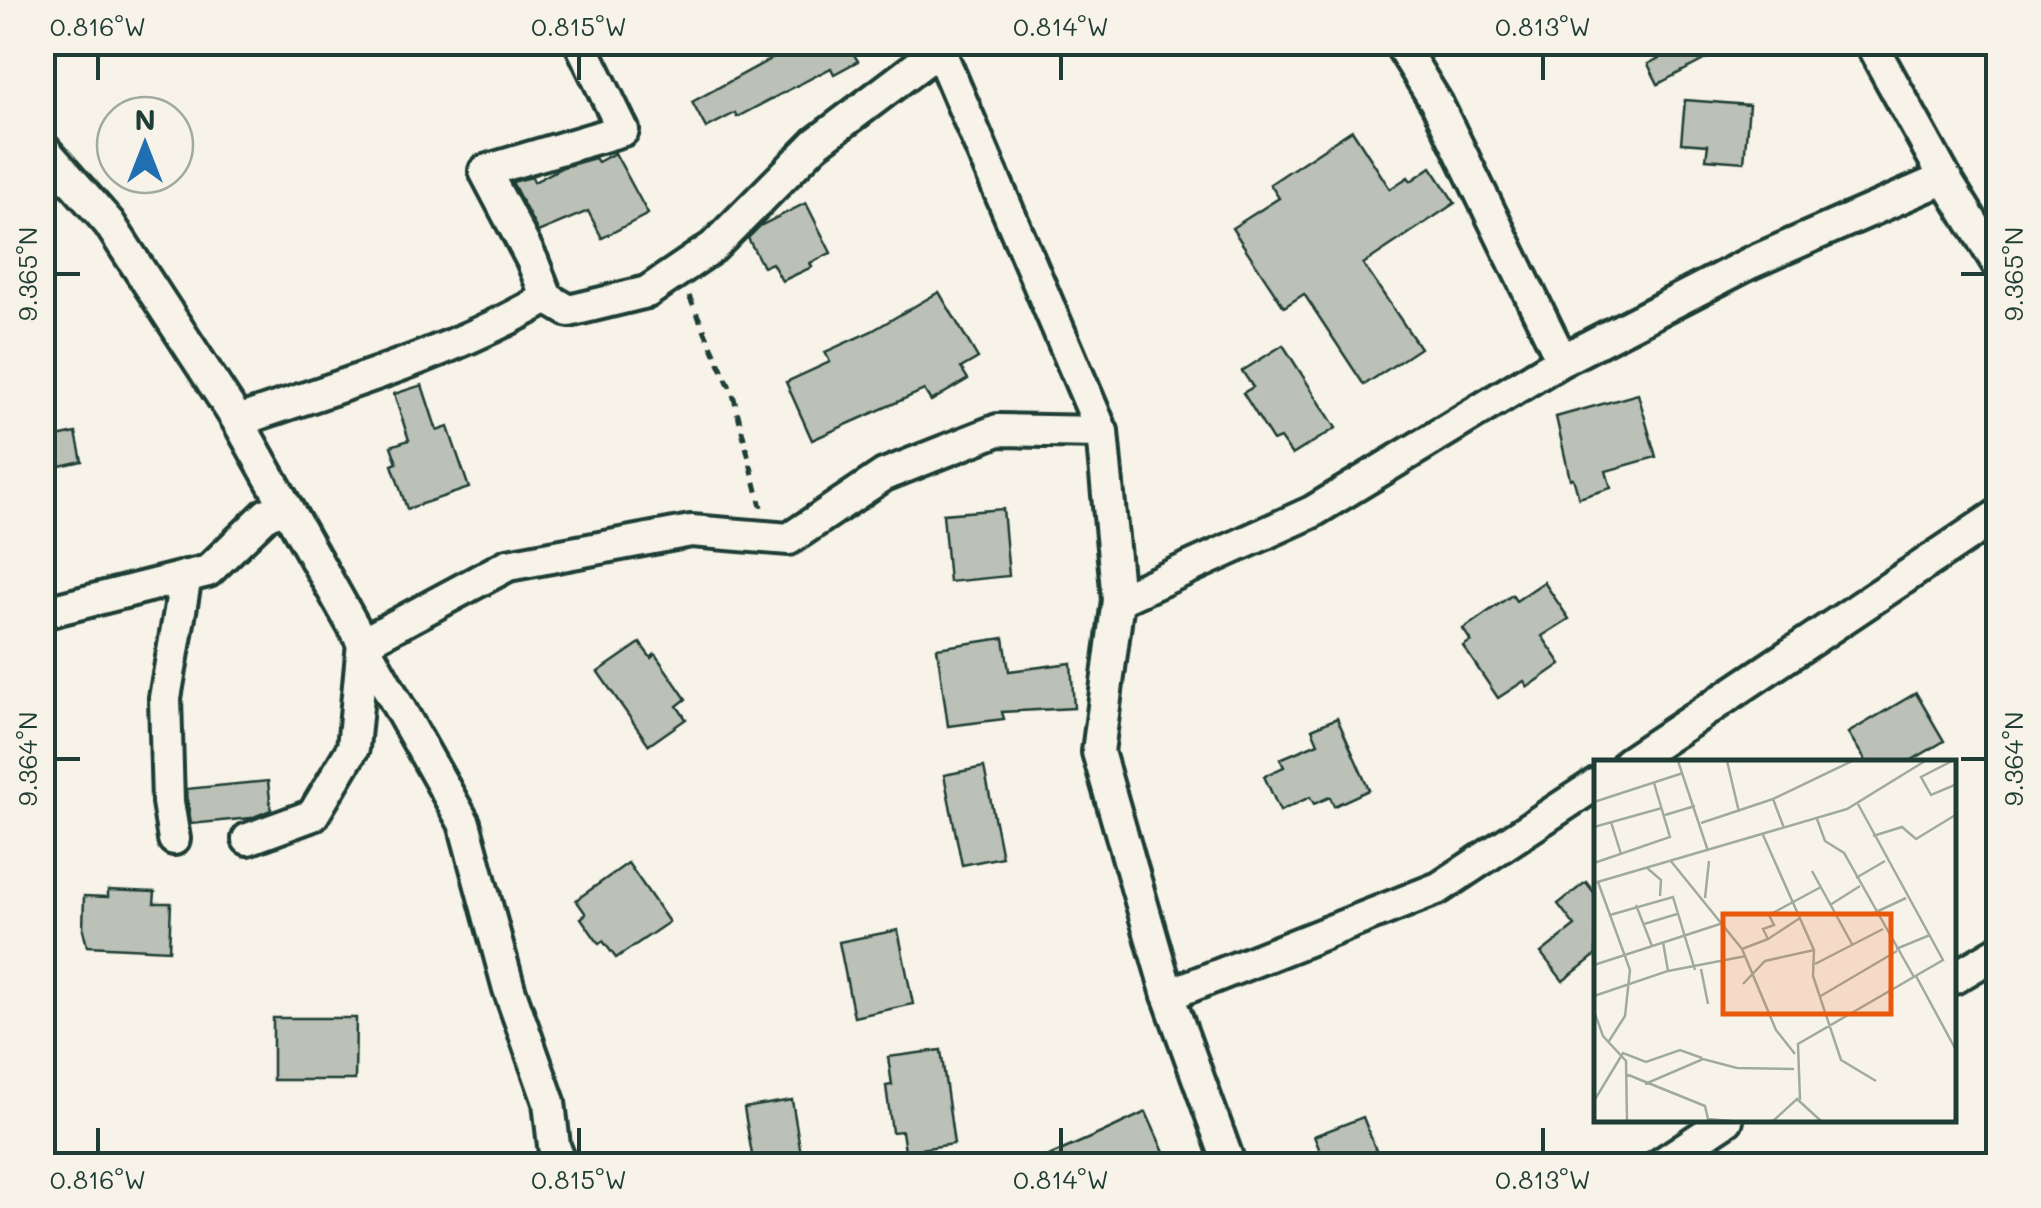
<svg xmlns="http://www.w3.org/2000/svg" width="2041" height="1208" viewBox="0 0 2041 1208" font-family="Mali,sans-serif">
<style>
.building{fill:#bbc1b6;stroke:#1f3d34;stroke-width:2.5}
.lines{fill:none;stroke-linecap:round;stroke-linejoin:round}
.street-casing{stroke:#1f3d34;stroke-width:38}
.path{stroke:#1f3d34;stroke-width:5;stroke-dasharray:10 8;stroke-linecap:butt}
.street{stroke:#f7f3e8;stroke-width:30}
.ticks{fill:none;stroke:#1f3d34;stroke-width:4}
.inset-road{fill:none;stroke:#a1aaa0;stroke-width:2.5}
.view{fill:#e8590c;fill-opacity:0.15;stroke:#e8590c;stroke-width:5}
.inset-edge{fill:none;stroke:#1f3d34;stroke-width:5}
.neatline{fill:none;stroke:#1f3d34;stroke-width:4}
.ticks-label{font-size:25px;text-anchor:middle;fill:#1f3d34}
</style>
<rect width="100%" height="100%" fill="#f7f3e8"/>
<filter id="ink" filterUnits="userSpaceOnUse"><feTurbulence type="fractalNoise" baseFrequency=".01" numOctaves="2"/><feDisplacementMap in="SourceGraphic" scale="20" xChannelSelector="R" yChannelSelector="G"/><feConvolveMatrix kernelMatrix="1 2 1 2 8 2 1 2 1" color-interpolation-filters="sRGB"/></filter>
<g filter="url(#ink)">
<g class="building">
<path d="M 802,42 L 846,42 L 858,61 L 834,74 L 831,68 L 737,117 L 735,113 L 706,128 L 692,102 Z"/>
<path d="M 1689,42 L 1738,42 L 1658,84 L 1648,64 Z"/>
<path d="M 1685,100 L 1749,105 L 1744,162 L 1706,159 L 1708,145 L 1681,143 Z"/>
<path d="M 1352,130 L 1390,189 L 1408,177 L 1411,181 L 1431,167 L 1455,203 L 1363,264 L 1420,348 L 1364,385 L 1304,294 L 1284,307 L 1232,228 L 1279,198 L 1270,184 Z"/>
<path d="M 615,153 L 648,214 L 602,238 L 588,211 L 538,232 L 512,182 L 532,177 L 534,182 L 563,167 L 595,158 L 598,162 Z"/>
<path d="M 806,203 L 831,253 L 810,263 L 812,267 L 782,281 L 772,263 L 763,267 L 748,238 L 760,226 Z"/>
<path d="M 939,292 L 978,358 L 961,368 L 968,379 L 931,401 L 924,390 L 812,440 L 786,382 L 830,362 L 825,352 L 872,331 Z"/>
<path d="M 1283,345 L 1336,428 L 1292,455 L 1280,438 L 1273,441 L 1243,393 L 1253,387 L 1242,371 Z"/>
<path d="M 422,385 L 437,431 L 448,427 L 469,488 L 407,509 L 392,465 L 397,463 L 391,446 L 409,440 L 394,394 Z"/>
<path d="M 1638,394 L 1656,457 L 1606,471 L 1611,488 L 1579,498 L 1573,478 L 1570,479 L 1556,417 Z"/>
<path d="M 76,433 L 82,461 L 42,470 L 42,440 Z"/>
<path d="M 1003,509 L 1009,576 L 949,582 L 943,514 Z"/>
<path d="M 1544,582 L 1569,619 L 1542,636 L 1561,664 L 1528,687 L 1524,681 L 1498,698 L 1463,646 L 1471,641 L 1463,629 L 1512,595 L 1516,601 Z"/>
<path d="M 1004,638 L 1009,671 L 1071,663 L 1074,708 L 1002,712 L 1004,719 L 948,726 L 937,648 Z"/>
<path d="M 640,643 L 651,658 L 655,654 L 686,699 L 677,706 L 686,719 L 649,745 L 598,672 Z"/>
<path d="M 1916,693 L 1944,741 L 1907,763 L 1867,763 L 1848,733 Z"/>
<path d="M 1337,718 L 1369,790 L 1334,806 L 1330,797 L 1314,804 L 1310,797 L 1280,811 L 1264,776 L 1284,767 L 1280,759 L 1318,743 L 1312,729 Z"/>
<path d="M 984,767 L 1002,857 L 962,865 L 944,775 Z"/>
<path d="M 268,781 L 271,810 L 251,818 L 191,824 L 186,789 Z"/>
<path d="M 628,863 L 669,922 L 616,958 L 603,941 L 599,944 L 581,918 L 586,914 L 576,900 Z"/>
<path d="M 1586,882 L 1596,895 L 1596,955 L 1563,981 L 1541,953 L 1575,926 L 1558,904 Z"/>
<path d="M 108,890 L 155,892 L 154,903 L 171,903 L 169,950 L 87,946 L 83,930 L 84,896 L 108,897 Z"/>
<path d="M 898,930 L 913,1004 L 854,1017 L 839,942 Z"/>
<path d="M 273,1018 L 356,1018 L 355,1080 L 273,1080 Z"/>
<path d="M 941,1050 L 954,1144 L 905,1151 L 902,1131 L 892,1132 L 886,1086 L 892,1085 L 888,1057 Z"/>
<path d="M 792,1100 L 803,1166 L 754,1166 L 744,1108 Z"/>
<path d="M 1146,1112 L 1170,1166 L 1026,1166 L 1101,1133 Z"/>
<path d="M 1363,1117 L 1382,1166 L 1326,1166 L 1314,1136 Z"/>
</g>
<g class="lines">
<defs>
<g id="street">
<path d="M 936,42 L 1102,432 L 1118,600 L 1098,752 L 1168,995 L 1230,1166"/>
<path d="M 1399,42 L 1437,104 L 1562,360"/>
<path d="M 1870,42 L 1945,178 L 1998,264"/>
<path d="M 42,147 L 109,223 L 238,421 L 464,823 L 509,989 L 549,1102 L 554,1146 L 562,1166"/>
<path d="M 547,298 L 569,311 L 647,292 L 713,247 L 816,143 L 939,50"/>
<path d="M 238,421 C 342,385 451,354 547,298 L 532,260 L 485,171 L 623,130 L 580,42"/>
<path d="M 1118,600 L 1312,512 L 1562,360 L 1750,263 L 1945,178"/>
<path d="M 42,613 L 208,571 L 267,514 L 285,508"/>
<path d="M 1628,763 L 1998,515"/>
<path d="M 174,839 L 168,802 L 165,698 L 186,576"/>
<path d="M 248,839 L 313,815 L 353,748 L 363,643 L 508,565 L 691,531 L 789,539 L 884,475 L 998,430 L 1102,432"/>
<path d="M 1954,978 L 1998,952"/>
<path d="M 1168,995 L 1439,888 L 1596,784"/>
<path d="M 1658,1166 L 1727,1120"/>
</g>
</defs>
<use href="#street" class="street-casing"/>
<path class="path" d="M 689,296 L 733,394 L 761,507"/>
<use href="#street" class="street"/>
</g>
</g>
<path class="ticks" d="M 98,55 L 98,80M 579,55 L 579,80M 1061,55 L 1061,80M 1543,55 L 1543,80M 55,274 L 80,274M 1961,274 L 1986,274M 55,759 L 80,759M 1961,759 L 1986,759M 98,1128 L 98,1153M 579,1128 L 579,1153M 1061,1128 L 1061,1153M 1543,1128 L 1543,1153"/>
<g transform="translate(1594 760)">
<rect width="362" height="362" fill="#f7f3e8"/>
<path class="inset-road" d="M 84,1 L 114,91M 133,1 L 145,52M 358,1 L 327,17 L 337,35 L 363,24M 179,39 L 190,68M 0,42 L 89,13M 71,55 L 101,46M 223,59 L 231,81 L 250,93 L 320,217M 17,62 L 27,94M 107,63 L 179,39 L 258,1M 0,67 L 68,48M 169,75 L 220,190 L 219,216 L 247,300 L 282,321M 279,76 L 308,67 L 322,79 L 363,54M 76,100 L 148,189 L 182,270 L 201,294M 0,103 L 76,77 L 60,23M 52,107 L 67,120 L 66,136M 218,111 L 258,184M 262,118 L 291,101M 4,122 L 36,210 L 31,256 L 15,281M 0,123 L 253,49 L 331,1M 111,138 L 115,101M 42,145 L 58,186M 236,145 L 266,126M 280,153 L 312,138M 16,155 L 79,137 L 101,210M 50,164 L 83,154M 174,179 L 206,158M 148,189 L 174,179 L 169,169 L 180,165 L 175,155 L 227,127M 302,189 L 336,175M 221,204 L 289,169M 0,205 L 129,163M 107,209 L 114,244M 74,211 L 152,196M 322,216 L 363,292M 149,224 L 171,201 L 220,190M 0,236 L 74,211 L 69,182M 225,237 L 303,191M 0,251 L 9,276 L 32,301 L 33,361M 32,314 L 111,346 L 114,359 L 137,361M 51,324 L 109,299 L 143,308 L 200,309M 206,340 L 204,284 L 349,200 L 264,44M 0,341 L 29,293 L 52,302 L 86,290 L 108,298M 179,361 L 203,339 L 227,361"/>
<path class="view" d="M 129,154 L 297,154 L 297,254 L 129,254 Z"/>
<rect width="362" height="362" class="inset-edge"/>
</g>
<rect width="2041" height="1208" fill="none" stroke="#f7f3e8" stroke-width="110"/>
<g transform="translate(145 145)"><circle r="48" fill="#f7f3e8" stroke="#a1aaa0" stroke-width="2.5"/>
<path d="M0-8L18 38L0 25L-18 38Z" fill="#1f6fb2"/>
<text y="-15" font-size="28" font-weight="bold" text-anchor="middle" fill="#1f3d34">N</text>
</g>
<rect x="55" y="55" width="1931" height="1098" class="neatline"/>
<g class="ticks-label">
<text x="98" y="36">0.816°W</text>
<text x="579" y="36">0.815°W</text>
<text x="1061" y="36">0.814°W</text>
<text x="1543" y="36">0.813°W</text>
<text transform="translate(28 274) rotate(-90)" y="9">9.365°N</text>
<text transform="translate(2014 274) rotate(-90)" y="9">9.365°N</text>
<text transform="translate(28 759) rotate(-90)" y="9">9.364°N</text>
<text transform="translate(2014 759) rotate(-90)" y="9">9.364°N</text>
<text x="98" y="1189">0.816°W</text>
<text x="579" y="1189">0.815°W</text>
<text x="1061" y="1189">0.814°W</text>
<text x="1543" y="1189">0.813°W</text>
</g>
</svg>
